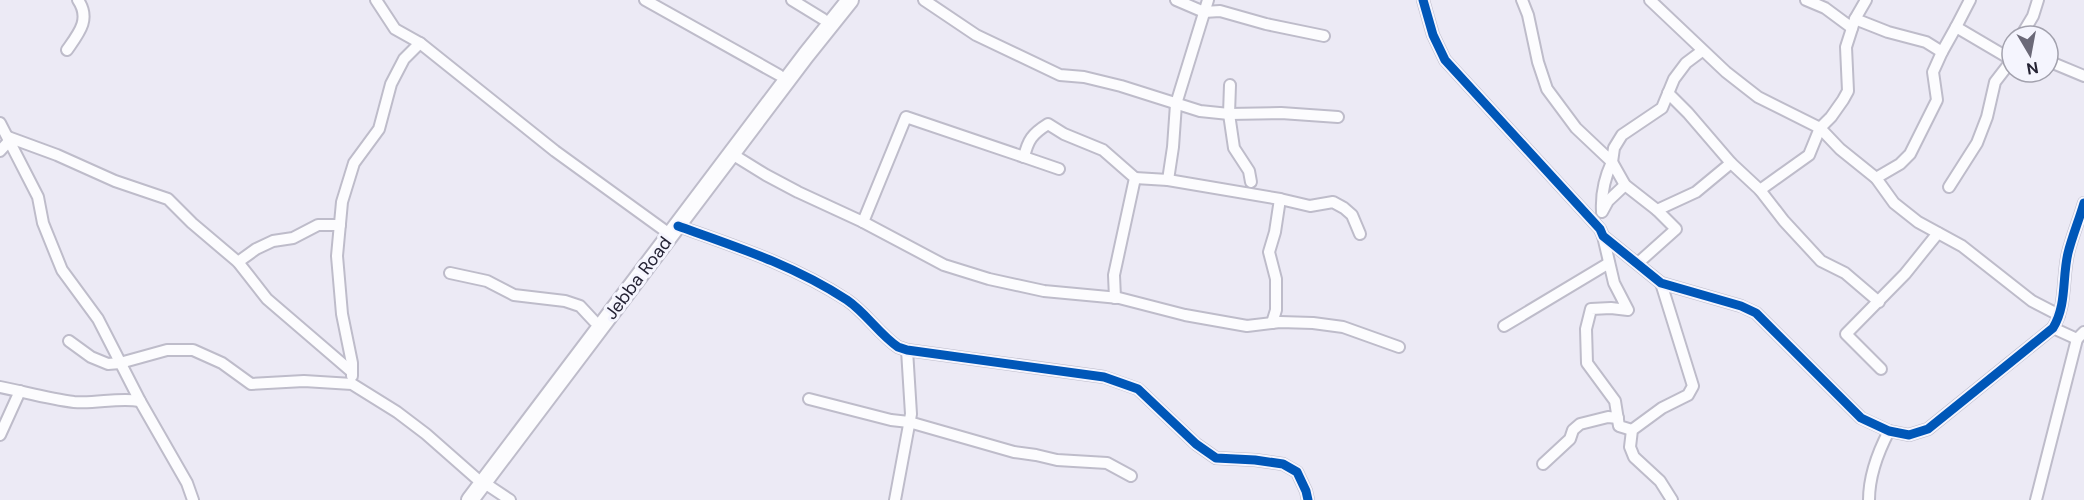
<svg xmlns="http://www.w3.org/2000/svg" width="2084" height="500" viewBox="0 0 2084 500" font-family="'DM Sans',sans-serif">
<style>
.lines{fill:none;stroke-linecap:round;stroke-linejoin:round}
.minor-casing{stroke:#bebcca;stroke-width:14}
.trunk-casing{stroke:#bebcca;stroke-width:20}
.minor{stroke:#fcfcfe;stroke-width:10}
.trunk{stroke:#fcfcfe;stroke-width:16}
.cycleway-casing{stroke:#f5f5fe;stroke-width:13}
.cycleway{stroke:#0057b8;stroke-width:9}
.labels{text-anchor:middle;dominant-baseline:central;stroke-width:6;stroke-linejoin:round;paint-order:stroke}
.street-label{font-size:18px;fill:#252334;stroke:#f5f5fe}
</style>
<rect width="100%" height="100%" fill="#eceaf5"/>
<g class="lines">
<defs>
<g id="minor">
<path d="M 376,0 L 395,29 L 420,43 L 555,151 L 664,230"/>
<path d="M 645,0 L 779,75"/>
<path d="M 792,0 L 823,19"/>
<path d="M 924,0 L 976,35 L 1060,75 L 1084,77 L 1121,86 L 1200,111 L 1229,114 L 1281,113 L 1338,117"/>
<path d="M 1176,0 L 1204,12 L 1220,11 L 1266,24 L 1324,36"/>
<path d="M 1423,0 L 1433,35 L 1445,60 L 1600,229 L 1603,236 L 1661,283 L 1741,306 L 1756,313 L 1861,418 L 1889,431 L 1909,435 L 1928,429 L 2053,328 C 2067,305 2062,278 2068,253 C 2072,237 2079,220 2084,203"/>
<path d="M 1522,0 L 1528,15 L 1538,62 L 1547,89 L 1576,128 L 1612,162 L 1614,148 L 1622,135 L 1662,108 L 1674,79 L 1686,63 L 1702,51"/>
<path d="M 1650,0 L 1726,72 L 1758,97 L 1820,128 L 1840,149 L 1876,178 L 1894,203 L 1918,222 L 1962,246 L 2032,301 L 2059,315"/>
<path d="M 1806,0 L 1825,8 L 1852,28"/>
<path d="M 1855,19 L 1888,32 L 1926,42 L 1942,52 L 1956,27 L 2012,60"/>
<path d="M 1956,27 L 1970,0"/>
<path d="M 2021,36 L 2033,16 L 2038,0"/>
<path d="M 67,50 C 79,33 91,19 78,0"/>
<path d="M 2048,61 L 2084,76"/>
<path d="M 1230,85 L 1229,114 L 1234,148 L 1249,171 L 1251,182"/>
<path d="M 1668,93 L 1688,113 L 1731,163"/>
<path d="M 0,123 L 38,197 L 43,223 L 62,270 L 98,319 L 140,401 L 187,483 L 193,500"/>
<path d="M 8,137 L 57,155 L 115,181 L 168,199 L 192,223 L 238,262 L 267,299 L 352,372"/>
<path d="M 0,151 L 10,140"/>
<path d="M 732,154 L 766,175 L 798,192 L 863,222 L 944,265 L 989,279 L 1044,291 L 1119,298 L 1185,315 L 1247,326 L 1280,322 L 1313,323 L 1343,327 L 1399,347"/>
<path d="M 1059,169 L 1024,157 C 1028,140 1032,134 1048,124 L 1064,134 L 1103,150 L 1135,178 L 1114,275 L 1115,298"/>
<path d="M 1135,178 L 1168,180 L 1280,199 L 1275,232 L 1269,252 L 1276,279 L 1276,310 L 1272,323"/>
<path d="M 1876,178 L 1900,164 L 1910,154 L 1937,100 L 1933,72 L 1942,52"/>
<path d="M 1168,180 L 1173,147 L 1176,104 L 1208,0"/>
<path d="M 1949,187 L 1977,143 L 1987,117 L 1995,82 L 2012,60"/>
<path d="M 1760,190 L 1784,221 L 1821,261 L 1845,273 L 1879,302"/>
<path d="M 1280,199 L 1310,206 L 1333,202 L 1344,208 L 1352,215 L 1360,234"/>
<path d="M 1602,211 C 1601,193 1604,179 1612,162 L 1625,185 L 1657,210 L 1696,192 L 1731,163 L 1760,190 L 1809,155 L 1820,128 L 1831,117 L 1843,100 L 1848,91 L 1846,47 L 1855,19 L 1866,0"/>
<path d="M 1602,212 L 1608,201 L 1625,185"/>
<path d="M 863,222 L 906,117 L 1024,157"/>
<path d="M 678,226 C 737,247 793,265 847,300 C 866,313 879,334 898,347 L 907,350 L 1104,377 L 1138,389 L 1196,444 L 1216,458 L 1255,460 L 1283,464 L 1297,472 L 1306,491 L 1308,500"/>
<path d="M 1603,236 L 1614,283 L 1628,310 L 1611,308 L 1591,309 L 1586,329 L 1587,363 L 1615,401 L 1619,426 L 1632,430"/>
<path d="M 238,262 L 256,249 L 273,241 L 293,238 L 318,225 L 340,225"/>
<path d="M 1638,263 L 1676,229 L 1657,210"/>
<path d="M 450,273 L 487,281 L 514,295 L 565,301 L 580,306 L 594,321"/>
<path d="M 1661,283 L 1693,386 L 1688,395 L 1662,408 L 1632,430 L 1630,447 L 1634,457 L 1660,481 L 1672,500"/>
<path d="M 1504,326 L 1609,263"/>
<path d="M 2053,328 L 2077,339 L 2084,332"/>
<path d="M 69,341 L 91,357 L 108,364 L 120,363 L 167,350 L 193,350 L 222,363 L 251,384 L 304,381 L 352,384 L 397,412 L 426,434 L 476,478"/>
<path d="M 1881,369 L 1846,334 L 1905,274 L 1938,233"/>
<path d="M 352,376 L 352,363 L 342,314 L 337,256 L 342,202 L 354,163 L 379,129 L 391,84 L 404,59 L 420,43"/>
<path d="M 0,387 C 25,392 49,399 74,402 C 97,404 118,397 140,401"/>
<path d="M 809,399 L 891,420 L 909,422 L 1014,452 L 1036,455 L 1057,460 L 1107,463 L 1131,476"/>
<path d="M 0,435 L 20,391"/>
<path d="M 1543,464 L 1570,439 L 1573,430 L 1580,424 L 1608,417 L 1618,418"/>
<path d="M 483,482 L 510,500"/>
<path d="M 895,500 L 911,414 L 907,350"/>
<path d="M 1869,500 C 1869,475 1878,452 1889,431"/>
<path d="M 2036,500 L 2077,339"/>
</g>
<path id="trunk" d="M 470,500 L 806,55 L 850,0"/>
</defs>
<use href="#minor" class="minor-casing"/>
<use href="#trunk" class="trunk-casing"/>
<use href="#minor" class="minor"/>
<use href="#trunk" class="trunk"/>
<defs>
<g id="cycleway">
<path d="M 1423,0 L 1433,35 L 1445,60 L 1600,229 L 1603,236 L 1661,283 L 1741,306 L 1756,313 L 1861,418 L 1889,431 L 1909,435 L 1928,429 L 2053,328 C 2067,305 2062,278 2068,253 C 2072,237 2079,220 2084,203"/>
<path d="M 678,226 C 737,247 793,265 847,300 C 866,313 879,334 898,347 L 907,350 L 1104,377 L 1138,389 L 1196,444 L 1216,458 L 1255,460 L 1283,464 L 1297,472 L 1306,491 L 1308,500"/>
</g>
</defs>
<use href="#cycleway" class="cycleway-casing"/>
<use href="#cycleway" class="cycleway"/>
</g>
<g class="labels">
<g class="street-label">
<text transform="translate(638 278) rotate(-53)">Jebba Road</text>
</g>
</g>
<g transform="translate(2030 54) rotate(170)"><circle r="28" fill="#f5f5fe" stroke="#a2a1ad" stroke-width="1.5"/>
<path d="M0-4.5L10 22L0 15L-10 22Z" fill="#6b6978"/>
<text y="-9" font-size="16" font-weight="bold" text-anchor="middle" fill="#252334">N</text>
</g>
</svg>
